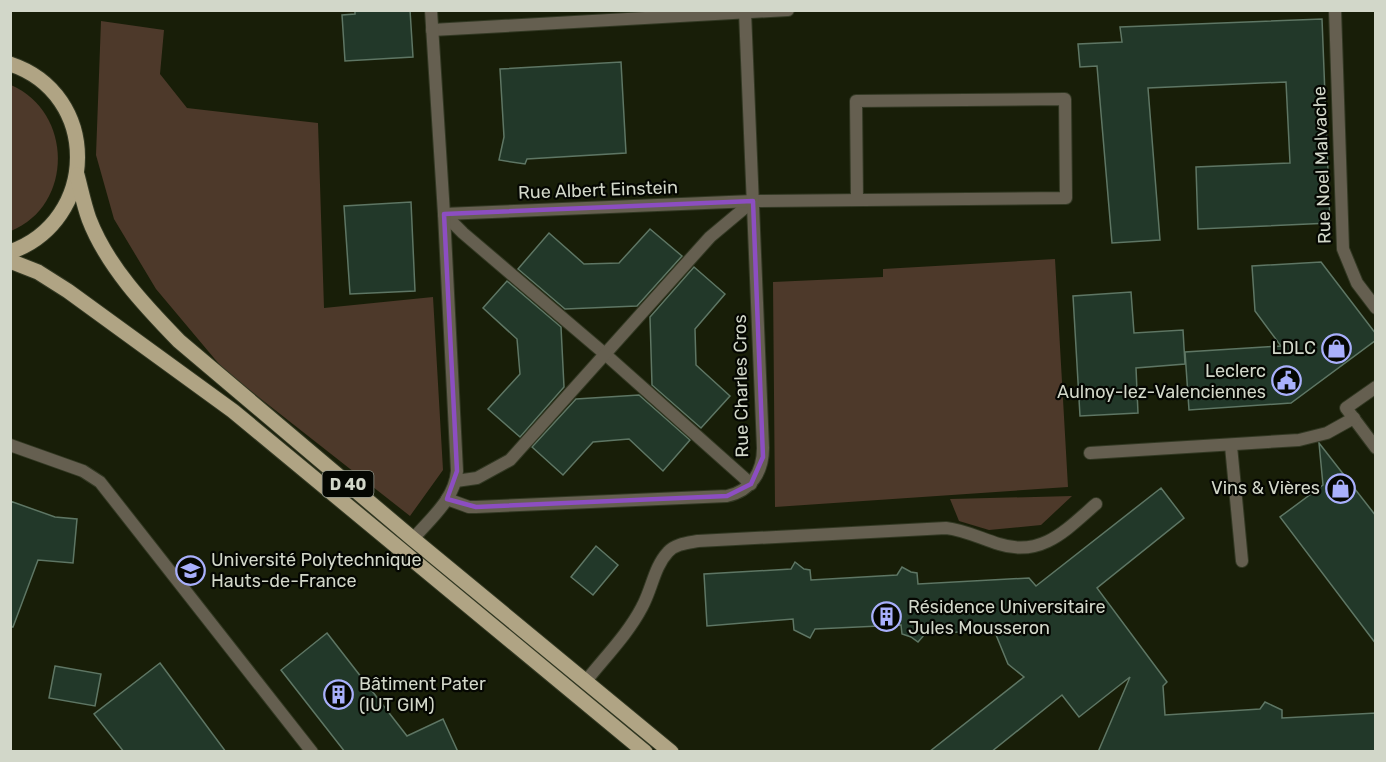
<svg xmlns="http://www.w3.org/2000/svg" width="1386" height="762" viewBox="0 0 1386 762" font-family="Rubik,sans-serif">
<style>
.green{fill:#4d392a}
.building{fill:#223829;stroke:#5e7664;stroke-width:1.5}
.lines{fill:none;stroke-linecap:round;stroke-linejoin:round}
.service-casing{stroke:#323823;stroke-width:14}
.minor-casing{stroke:#323823;stroke-width:14}
.primary-casing{stroke:#323823;stroke-width:17}
.service{stroke:#655f50;stroke-width:12}
.minor{stroke:#655f50;stroke-width:12}
.primary{stroke:#b0a484;stroke-width:15}
.marked{fill:none;stroke:#8c4ec1;stroke-width:4.5;stroke-linejoin:round}
.labels{text-anchor:middle;dominant-baseline:central;stroke-width:4.5;stroke-linejoin:round;paint-order:stroke}
.shield{fill:#050702;stroke:#94998d;stroke-width:1.5}
.shield-label{font-size:16px;font-weight:bold;fill:#d2d7c9}
.street-label{font-size:18px;fill:#d2d7c9;stroke:#050702}
.poi-label{font-size:18px;fill:#d2d7c9;stroke:#050702;text-anchor:end}
</style>
<rect width="100%" height="100%" fill="#181e08"/>
<g class="green">
<path d="M 101,21 L 164,30 L 160,74 L 187,108 L 318,123 L 324,308 L 433,297 L 443,470 L 410,516 L 224,370 L 156,289 L 114,219 L 96,155 Z"/>
<path d="M 11,85 C 73,112 74,205 11,231 Z"/>
<path d="M 1055,259 L 1068,487 L 775,507 L 773,282 L 883,277 L 883,269 Z"/>
<path d="M 1072,496 L 1041,525 L 989,530 L 959,521 L 950,499 Z"/>
</g>
<g class="building">
<path d="M 355,10 L 410,10 L 413,57 L 345,61 L 342,15 L 355,14 Z"/>
<path d="M 1322,19 L 1330,223 L 1198,229 L 1196,167 L 1290,163 L 1286,82 L 1148,88 L 1160,240 L 1112,243 L 1097,66 L 1080,67 L 1078,44 L 1122,42 L 1120,27 Z"/>
<path d="M 621,62 L 626,153 L 527,159 L 525,164 L 499,160 L 504,137 L 500,69 Z"/>
<path d="M 411,202 L 415,291 L 350,294 L 344,206 Z"/>
<path d="M 650,229 L 682,256 L 637,306 L 565,309 L 518,269 L 549,233 L 584,264 L 619,263 Z"/>
<path d="M 1321,262 L 1376,334 L 1376,340 L 1291,403 L 1189,410 L 1185,352 L 1281,346 L 1255,311 L 1252,266 Z"/>
<path d="M 694,267 L 725,294 L 695,329 L 696,365 L 730,396 L 701,428 L 652,385 L 650,317 Z"/>
<path d="M 507,281 L 561,327 L 564,387 L 520,437 L 488,409 L 520,374 L 517,339 L 483,308 Z"/>
<path d="M 1131,292 L 1134,333 L 1183,330 L 1185,364 L 1136,368 L 1138,413 L 1080,416 L 1073,296 Z"/>
<path d="M 639,395 L 690,440 L 663,471 L 629,439 L 593,442 L 563,475 L 532,447 L 576,399 Z"/>
<path d="M 1319,443 L 1376,516 L 1376,644 L 1280,517 L 1323,485 Z"/>
<path d="M 1161,488 L 1184,518 L 1097,588 L 1167,682 L 1163,686 L 1165,715 L 1260,709 L 1265,702 L 1282,710 L 1282,718 L 1376,713 L 1376,752 L 1098,752 L 1130,677 L 1079,717 L 1062,695 L 991,752 L 929,752 L 1024,677 L 1008,664 L 994,630 L 925,634 L 918,642 L 911,637 L 902,634 L 901,625 L 815,629 L 810,638 L 794,630 L 793,619 L 707,626 L 704,574 L 791,569 L 795,562 L 804,569 L 810,570 L 811,580 L 897,575 L 902,567 L 911,572 L 917,573 L 918,584 L 1029,578 L 1036,586 Z"/>
<path d="M 10,501 L 55,517 L 77,519 L 73,563 L 38,560 L 13,627 L 10,627 Z"/>
<path d="M 596,546 L 618,565 L 593,595 L 571,577 Z"/>
<path d="M 327,633 L 407,736 L 443,719 L 458,752 L 345,752 L 281,670 Z"/>
<path d="M 160,663 L 226,752 L 124,752 L 94,714 Z"/>
<path d="M 55,666 L 101,674 L 95,706 L 49,698 Z"/>
</g>
<g class="lines">
<defs>
<g id="service">
<path d="M 444,214 L 463,233 L 605,354 L 751,484"/>
<path d="M 1231,446 L 1242,561"/>
<path d="M 456,481 L 477,478 L 510,460 L 710,237 L 753,201 L 1066,198 L 1065,99 L 856,101 L 857,200"/>
<path d="M 586,681 C 605,657 628,634 642,607 C 652,589 654,567 668,552 C 675,544 687,543 698,541 L 946,528 C 965,530 982,539 999,544 C 1042,558 1067,529 1096,504"/>
</g>
<g id="minor">
<path d="M 1335,10 L 1343,249 L 1357,283 L 1376,308"/>
<path d="M 432,30 L 788,10"/>
<path d="M 444,214 L 753,201"/>
<path d="M 1376,387 L 1346,408 L 1376,448"/>
<path d="M 10,445 L 83,471 L 100,482 L 312,752"/>
<path d="M 1090,453 L 1299,440 L 1327,433 L 1354,418"/>
<path d="M 447,499 L 469,507 L 476,507 L 727,496 C 751,491 763,472 763,448 L 745,12"/>
<path d="M 413,539 C 430,519 455,499 457,471 L 444,214 L 431,10"/>
</g>
<g id="primary">
<path d="M 10,64 C 101,94 99,221 10,252"/>
<path d="M 77,175 C 81,190 84,205 89,219 C 107,266 145,306 179,341 L 413,539 L 671,752"/>
<path d="M 10,261 L 38,272 L 68,291 L 233,411 L 645,752"/>
</g>
</defs>
<use href="#service" class="service-casing"/>
<use href="#minor" class="minor-casing"/>
<use href="#primary" class="primary-casing"/>
<use href="#service" class="service"/>
<use href="#minor" class="minor"/>
<use href="#primary" class="primary"/>
</g>
<path class="marked" d="M 753,201 L 763,457 L 751,484 L 727,496 L 476,507 L 447,499 L 457,471 L 444,214 Z"/>
<defs>
<symbol id="shop-ring" viewBox="-11 -11 22 22"><circle r="9.5" fill="#050702" stroke="#a9b0fc" stroke-width="1.5"/><path d="M-5-2.5h2.3a2.7 3.5 0 0 1 5.4 0H5L5.5 6h-11ZM-1.5-2.5h3a1.5 2.3 0 0 0-3 0Z" fill="#a9b0fc"/></symbol>
<symbol id="civic-ring" viewBox="-11 -11 22 22"><circle r="9.5" fill="#050702" stroke="#a9b0fc" stroke-width="1.5"/><path d="M-.6-6.5H3V-4.5H.6V-3L4-1V1h2V6H-6V1h2V-1L-.6-3ZM-1.2 2.5V6h2.4V2.5Z" fill="#a9b0fc"/></symbol>
<symbol id="university-ring" viewBox="-11 -11 22 22"><circle r="9.5" fill="#050702" stroke="#a9b0fc" stroke-width="1.5"/><path d="M0-5L7-2L0 1L-7-2ZM-4 1L0 2.5L4 1V4Q0 6-4 4Z" fill="#a9b0fc"/></symbol>
<symbol id="building-ring" viewBox="-11 -11 22 22"><circle r="9.5" fill="#050702" stroke="#a9b0fc" stroke-width="1.5"/><path d="M-4-6H4V6H1V3H-1V6H-4ZM-2.5-4.3h1.7v1.8h-1.7ZM.8-4.3h1.7v1.8H.8ZM-2.5-1h1.7V.8h-1.7ZM.8-1h1.7V.8H.8Z" fill="#a9b0fc"/></symbol>
</defs>
<g fill-rule="evenodd">
<use href="#shop-ring" x="1320" y="332" width="33" height="33"/>
<use href="#civic-ring" x="1270" y="364" width="33" height="33"/>
<use href="#shop-ring" x="1324" y="472" width="33" height="33"/>
<use href="#university-ring" x="174" y="554" width="33" height="33"/>
<use href="#building-ring" x="870" y="600" width="33" height="33"/>
<use href="#building-ring" x="322" y="678" width="33" height="33"/>
</g>
<g class="labels">
<rect class="shield" x="322.5" y="471" width="51" height="26" rx="4.5"/>
<g class="shield-label">
<text x="348" y="484">D 40</text>
</g>
<g class="street-label">
<text transform="translate(1322 165) rotate(-92)">Rue Noel Malvache</text>
<text transform="translate(598 190) rotate(-2)">Rue Albert Einstein</text>
<text transform="translate(741 386) rotate(-91)">Rue Charles Cros</text>
</g>
<g class="poi-label">
<text x="1316" y="348">LDLC</text>
<text x="1266" y="371">Leclerc<tspan x="1266" dy="21">Aulnoy-lez-Valenciennes</tspan></text>
<text x="1320" y="488">Vins &amp; Vières</text>
<text x="211" y="560" text-anchor="start">Université Polytechnique<tspan x="211" dy="21">Hauts-de-France</tspan></text>
<text x="908" y="607" text-anchor="start">Résidence Universitaire<tspan x="908" dy="21">Jules Mousseron</tspan></text>
<text x="359" y="684" text-anchor="start">Bâtiment Pater<tspan x="359" dy="21">(IUT GIM)</tspan></text>
</g>
</g>
<rect width="1386" height="762" fill="none" stroke="#d2d7c9" stroke-width="24"/>
</svg>
